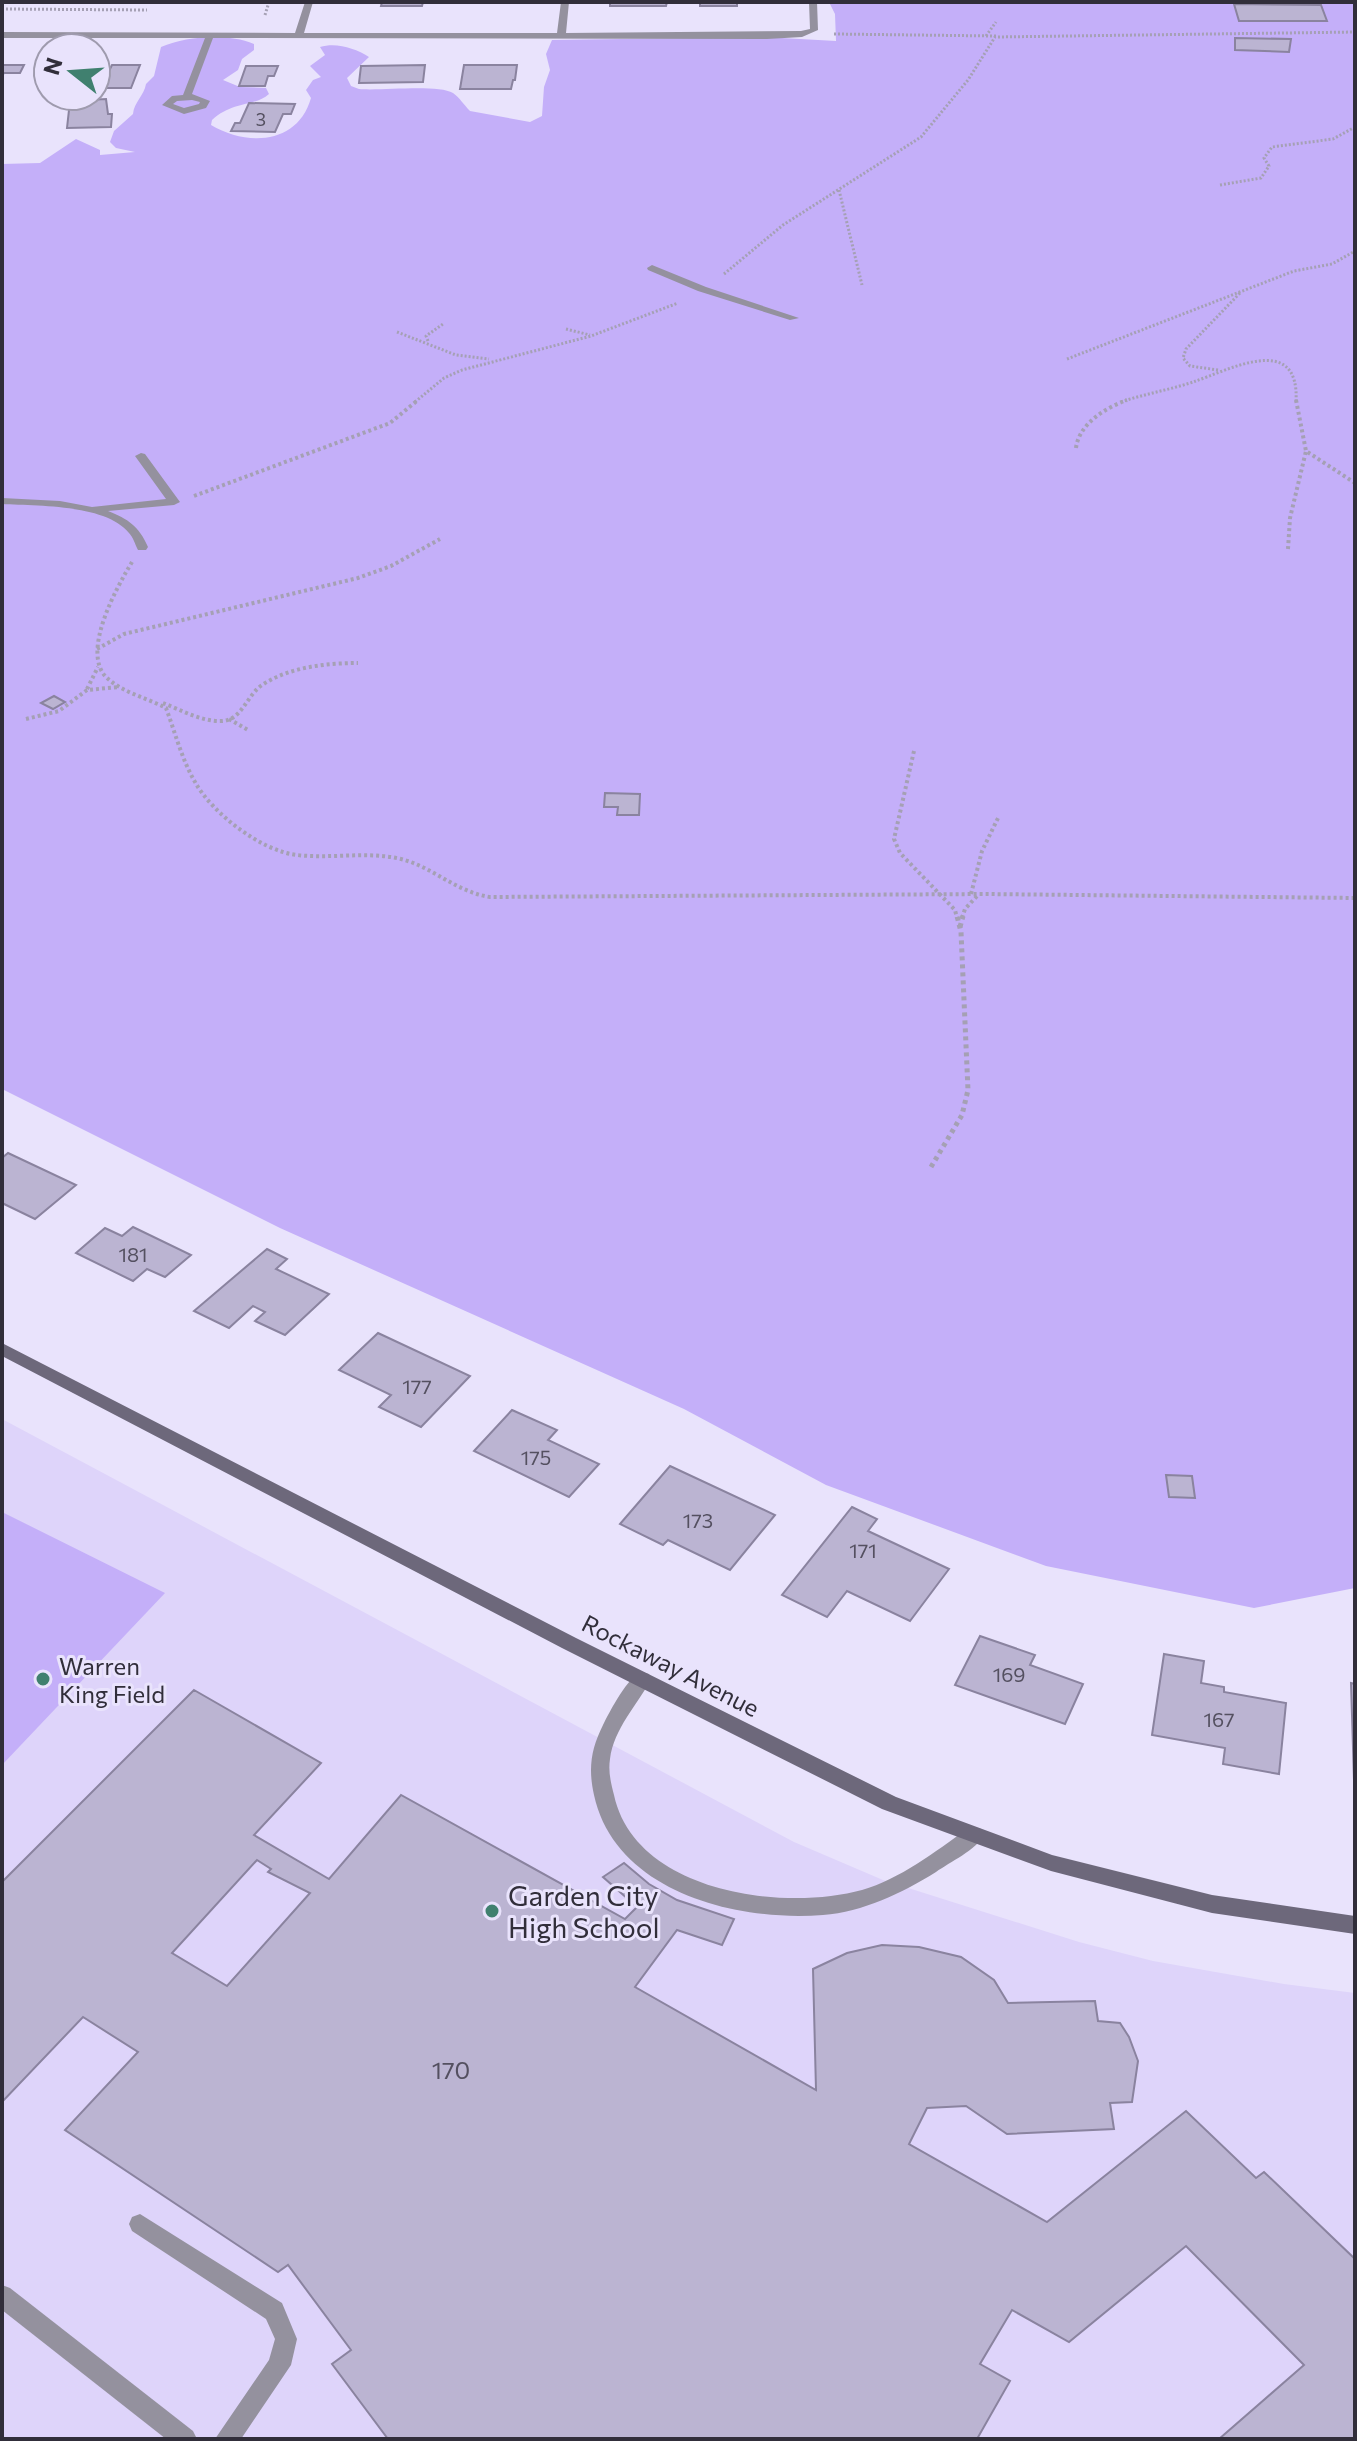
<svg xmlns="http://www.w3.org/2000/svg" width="1357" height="2441" viewBox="0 0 1357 2441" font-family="Commissioner,sans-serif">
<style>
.built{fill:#ded4fa}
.green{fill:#c4aff9}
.building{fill:#bbb4d2;stroke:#8a839f;stroke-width:2;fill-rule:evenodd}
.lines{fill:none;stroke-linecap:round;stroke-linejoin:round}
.path-far2{stroke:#a5a0b4;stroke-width:3;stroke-dasharray:2 2;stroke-linecap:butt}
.path-far1{stroke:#a5a0b4;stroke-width:4;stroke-dasharray:3 3;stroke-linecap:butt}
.path{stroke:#a5a0b4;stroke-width:5;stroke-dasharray:4 4;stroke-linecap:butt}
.lane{fill:#94919e;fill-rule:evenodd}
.street{fill:#94919e;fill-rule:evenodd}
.secondary{fill:#6d687b;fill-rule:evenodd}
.poi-dot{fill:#40806f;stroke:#e9e3fc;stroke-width:3}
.labels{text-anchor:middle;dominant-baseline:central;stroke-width:6;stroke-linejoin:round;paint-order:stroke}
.far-number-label{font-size:18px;fill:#545060}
.number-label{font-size:20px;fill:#545060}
.poi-label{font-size:24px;fill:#312e3a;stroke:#e9e3fc;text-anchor:start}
.street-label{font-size:24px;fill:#312e3a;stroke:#e9e3fc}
.near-number-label{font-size:24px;fill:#545060}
.near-poi-label{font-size:28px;fill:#312e3a;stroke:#e9e3fc;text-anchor:start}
</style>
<rect width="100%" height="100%" fill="#e9e3fc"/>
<path class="built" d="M 2,1419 L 794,1842 L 883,1880 L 1079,1942 L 1153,1961 L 1284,1984 L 1355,1993 L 1355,2439 L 2,2439 Z"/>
<g class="green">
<path d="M 829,2 L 1355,2 L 1355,1588 L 1254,1608 L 1046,1566 L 826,1485 L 684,1409 L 280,1228 L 2,1089 L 2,164 L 40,163 L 76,139 L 100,150 L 100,155 L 135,152 L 116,148 L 110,142 L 114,131 L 133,114 C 134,102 144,96 146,84 L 154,76 L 161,47 C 188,36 227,33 254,44 L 254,50 L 242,59 L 238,70 L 223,80 L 240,87 L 266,88 L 269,94 C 254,107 233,101 212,120 L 211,125 C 248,147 298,144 311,98 L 306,90 L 313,80 L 321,77 L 310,66 L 325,55 L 320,47 C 336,42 355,48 369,57 L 347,78 L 351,86 L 359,89 C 381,91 438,84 453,93 C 460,98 464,105 470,111 L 530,122 L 542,116 L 544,87 L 550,70 L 546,54 L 552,40 L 764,37 L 836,41 L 835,14 Z"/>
<path d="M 2,1512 L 165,1593 L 2,1765 Z"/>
</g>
<g class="building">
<path d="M 382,2 L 423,2 L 422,6 L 381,6 Z"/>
<path d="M 610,2 L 667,2 L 666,6 L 610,6 Z"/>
<rect x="700" y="2" width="37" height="4"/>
<path d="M 1234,4 L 1321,5 L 1327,21 L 1239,21 Z"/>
<path d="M 1235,38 L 1291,39 L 1289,52 L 1235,50 Z"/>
<path d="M 2,65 L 24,65 L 20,73 L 4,73 L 2,76 Z"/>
<path d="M 112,65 L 140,65 L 131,88 L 96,88 L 96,77 L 106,77 Z"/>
<path d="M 425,65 L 423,82 L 359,83 L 361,66 Z"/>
<path d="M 464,65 L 517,65 L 515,80 L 513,80 L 511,89 L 460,89 Z"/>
<path d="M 246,66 L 278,66 L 274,76 L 268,76 L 265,86 L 239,86 Z"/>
<path d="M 106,99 L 108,114 L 112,114 L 111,127 L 67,128 L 70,101 Z"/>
<path d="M 249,103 L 295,104 L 291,114 L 283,114 L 275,132 L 231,131 L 235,123 L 240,123 Z"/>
<path d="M 54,696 L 65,702 L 53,709 L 41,703 Z"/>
<path d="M 605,793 L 640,794 L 639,815 L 617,815 L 618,807 L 604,807 Z"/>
<path d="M 8,1153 L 76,1185 L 35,1219 L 2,1203 L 2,1158 Z"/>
<path d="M 133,1227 L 191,1255 L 165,1277 L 147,1269 L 133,1281 L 76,1253 L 105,1228 L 122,1236 Z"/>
<path d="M 267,1249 L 287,1259 L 276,1269 L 329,1294 L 285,1335 L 255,1321 L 265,1312 L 253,1306 L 229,1328 L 194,1311 Z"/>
<path d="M 378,1333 L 470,1376 L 421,1427 L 379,1407 L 391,1395 L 339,1370 Z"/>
<path d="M 512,1410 L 557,1430 L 548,1440 L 599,1464 L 569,1497 L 474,1451 Z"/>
<path d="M 670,1466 L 775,1515 L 730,1570 L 668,1540 L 663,1545 L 620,1524 Z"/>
<path d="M 1166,1475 L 1192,1476 L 1195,1498 L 1169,1497 Z"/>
<path d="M 852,1507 L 877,1519 L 868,1531 L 949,1569 L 910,1621 L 847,1591 L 827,1617 L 782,1595 Z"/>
<path d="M 980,1636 L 1035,1655 L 1030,1665 L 1083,1684 L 1065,1724 L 955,1685 Z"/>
<path d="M 1164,1654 L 1204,1661 L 1201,1683 L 1224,1687 L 1224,1692 L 1286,1703 L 1279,1774 L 1223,1764 L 1225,1748 L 1152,1735 Z"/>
<path d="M 1351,1683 L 1355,1684 L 1355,1781 L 1354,1780 Z"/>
<path d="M 194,1690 L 321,1763 L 254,1835 L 329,1879 L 401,1795 L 625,1919 L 637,1907 L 603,1877 L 624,1863 L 649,1884 L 677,1900 L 734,1919 L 722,1945 L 677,1930 L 635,1987 L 816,2090 L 813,1969 L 847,1953 L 882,1945 L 919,1947 L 961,1957 L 994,1980 L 1008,2003 L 1095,2001 L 1098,2021 L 1120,2023 L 1129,2037 L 1138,2061 L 1132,2102 L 1110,2103 L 1114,2129 L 1007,2134 L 966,2106 L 927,2108 L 909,2144 L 1047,2222 L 1186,2111 L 1256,2178 L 1264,2172 L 1355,2259 L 1355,2439 L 1219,2439 L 1304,2365 L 1186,2246 L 1069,2342 L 1012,2310 L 980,2364 L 1010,2381 L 977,2439 L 388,2439 L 332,2364 L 351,2350 L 288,2265 L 278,2272 L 65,2130 L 138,2052 L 83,2017 L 2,2102 L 2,1882 ZM 257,1860 L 271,1869 L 268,1872 L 310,1893 L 227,1986 L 172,1953 Z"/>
</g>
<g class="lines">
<g class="path-far2">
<path d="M 2,9 L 147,10"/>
<path d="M 265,15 L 269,2"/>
<path d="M 834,34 L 996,36"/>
<path d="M 986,36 L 996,22"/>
<path d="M 1220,185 L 1261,178 L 1269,166 L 1264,158 L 1272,147 L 1333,139 L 1355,127"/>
<path d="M 839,190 L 862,285"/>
<path d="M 724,274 L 783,225 L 921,137 L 968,80 L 995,37 L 1355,32"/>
<path d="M 566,329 L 590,335"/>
<path d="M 397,332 L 456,355 L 489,359"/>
<path d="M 428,341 L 426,336 L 443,324"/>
<path d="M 1067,359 L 1294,271 L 1332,264 L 1355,251"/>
<path d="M 1218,370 L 1190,366 L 1183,358 L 1186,349 L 1240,293"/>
<path d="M 415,402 L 444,378 L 462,370 L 591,336 L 678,303"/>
<path d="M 1121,402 C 1144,394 1169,390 1193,382 C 1229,370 1300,331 1296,402"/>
</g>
<g class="path-far1">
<path d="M 1296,400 L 1306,451 L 1355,483"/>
<path d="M 1076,448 C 1079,424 1105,408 1127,400"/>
<path d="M 194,496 L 390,423 L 418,400"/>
<path d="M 1288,549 L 1290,518 L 1306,451"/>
<path d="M 132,562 C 117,587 81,651 106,677 C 121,692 147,698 166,708 C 175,732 182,760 195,782 C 212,813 261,851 297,855 C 331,859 367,851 401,859 C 433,867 456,892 490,897 L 986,894 L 1355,898"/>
<path d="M 97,649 L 124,634 L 358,578 L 391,566 L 440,539"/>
<path d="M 87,689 L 98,667"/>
<path d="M 163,703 C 181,710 202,722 222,721 C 242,720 247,695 262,685 C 289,667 327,663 358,663"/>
<path d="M 26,719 L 59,711 L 87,690 L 119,687"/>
<path d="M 229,719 L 248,730"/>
<path d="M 914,751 L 894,839 L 900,853 L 955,910 L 957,918"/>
<path d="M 971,894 L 982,851 L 998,818"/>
<path d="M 962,918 L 965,909 L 978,895"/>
</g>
<g class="path">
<path d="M 960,927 L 963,916"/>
<path d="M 931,1167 L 962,1115 L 968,1090 L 961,932 L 957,916"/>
</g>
<g class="lane">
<path d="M 652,265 L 706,287 L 799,318 L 790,320 L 698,291 L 648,270 L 647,268 Z"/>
<path d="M 141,453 L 145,454 L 180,502 L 174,505 L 108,511 C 128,519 139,526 148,547 L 146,550 L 138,550 C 135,544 133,537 129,533 C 106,504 36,506 2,504 L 2,498 L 60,501 L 92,507 L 166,499 L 135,456 Z"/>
<path d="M 642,1672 L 649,1674 L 651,1679 C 637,1706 614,1728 610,1759 C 608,1772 611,1783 614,1795 C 635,1892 782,1912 862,1890 C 900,1879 935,1852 967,1829 L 974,1827 L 981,1829 L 984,1835 C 976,1850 950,1862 936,1872 C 902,1893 863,1912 823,1915 C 737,1922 615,1892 594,1795 C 588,1768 591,1749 603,1725 C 610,1711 628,1676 642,1672 Z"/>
<path d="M 140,2214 L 282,2303 L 297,2339 L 291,2365 L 241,2439 L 215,2439 L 269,2360 L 275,2339 L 266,2319 L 132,2231 L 129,2224 L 132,2217 Z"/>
<path d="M 2,2285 L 10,2288 L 193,2431 L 197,2439 L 166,2439 L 2,2310 Z"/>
</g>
<path class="street" d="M 305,2 L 313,2 L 304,33 L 557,33 L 561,2 L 569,2 L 566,33 L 801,31 L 810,29 L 809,2 L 817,2 L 818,30 L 802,37 L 767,39 L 213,38 L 192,94 L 210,101 L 206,108 L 184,114 L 162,105 L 172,96 L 183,95 L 205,38 L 2,38 L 2,32 L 295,33 ZM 192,100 L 200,102 L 199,104 L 184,108 L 173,104 L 177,101 Z"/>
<path class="secondary" d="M 2,1343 L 576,1638 L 896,1797 L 1052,1855 L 1212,1895 L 1355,1916 L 1355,1934 L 1212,1913 L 1051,1871 L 882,1809 L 562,1648 L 2,1356 Z"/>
</g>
<g class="poi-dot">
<circle cx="43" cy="1679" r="8"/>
<circle cx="492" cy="1911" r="8"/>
</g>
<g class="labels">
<g class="far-number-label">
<text x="261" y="119">3</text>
</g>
<g class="number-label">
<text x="133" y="1254">181</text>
<text x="417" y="1386">177</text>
<text x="536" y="1457">175</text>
<text x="698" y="1520">173</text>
<text x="863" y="1550">171</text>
<text x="1009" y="1674">169</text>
<text x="1219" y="1719">167</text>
</g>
<g class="poi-label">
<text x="59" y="1665">Warren<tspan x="59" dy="28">King Field</tspan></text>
</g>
<g class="street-label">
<text transform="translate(671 1665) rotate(27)">Rockaway Avenue</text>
</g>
<g class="near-number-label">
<text x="451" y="2069">170</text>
</g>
<g class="near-poi-label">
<text x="508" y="1895">Garden City<tspan x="508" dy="32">High School</tspan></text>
</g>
</g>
<rect width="1357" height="2441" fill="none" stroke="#312e3a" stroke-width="8"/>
<g transform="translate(72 72) rotate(287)"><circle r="38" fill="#e9e3fc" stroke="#9f9bae" stroke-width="2"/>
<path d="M0-6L14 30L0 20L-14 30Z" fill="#40806f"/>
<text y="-12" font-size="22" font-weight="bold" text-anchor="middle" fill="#312e3a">N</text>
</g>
</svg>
